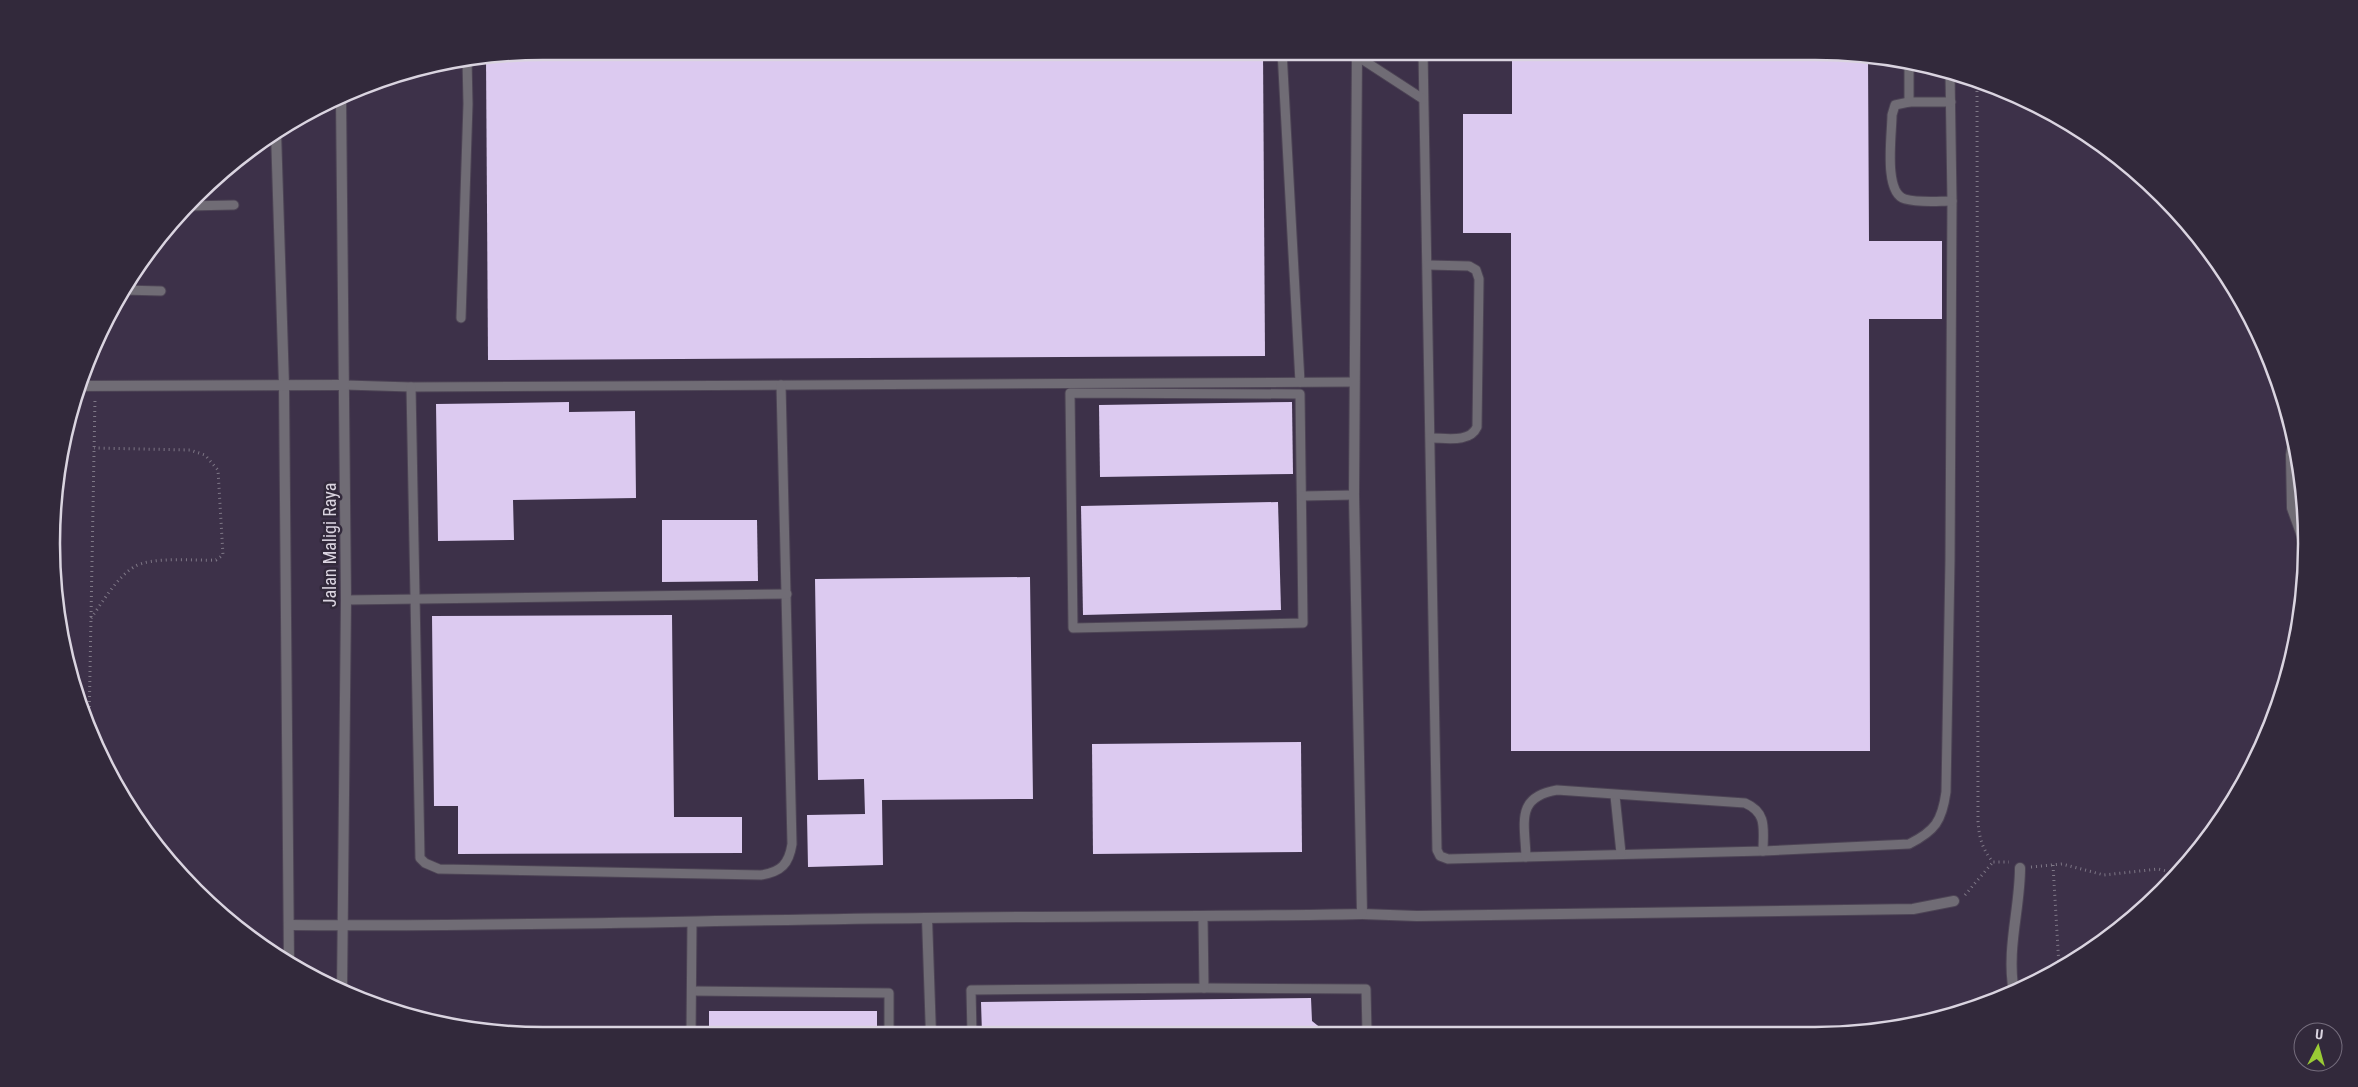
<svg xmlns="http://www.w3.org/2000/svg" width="2358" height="1087" viewBox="0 0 2358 1087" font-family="'Roboto Condensed',sans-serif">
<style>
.built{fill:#3d3149}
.building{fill:#dccaf0}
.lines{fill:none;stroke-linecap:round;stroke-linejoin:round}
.service-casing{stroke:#4d4455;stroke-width:11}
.minor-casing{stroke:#4d4455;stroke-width:12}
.path{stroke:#7e7786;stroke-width:3;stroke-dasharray:1 4;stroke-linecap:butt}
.service{stroke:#706c75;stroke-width:9}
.minor{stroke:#706c75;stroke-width:10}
.labels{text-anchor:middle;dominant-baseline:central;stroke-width:5;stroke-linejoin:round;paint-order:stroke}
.street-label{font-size:18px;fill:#dad4e0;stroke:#32293b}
.rim{fill:none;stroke:#dad4e0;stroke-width:2.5}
</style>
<rect width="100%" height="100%" fill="#32293b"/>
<path class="built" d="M 544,51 L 1815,51 L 1910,61 L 2003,89 L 2088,134 L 2162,195 L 2224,270 L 2269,355 L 2295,439 L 2296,588 L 2301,598 L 2297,639 L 2269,732 L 2205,843 L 2114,934 L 2003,998 L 1879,1031 L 543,1036 L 447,1026 L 355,998 L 297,970 L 219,914 L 153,843 L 117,789 L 77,702 L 61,639 L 51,543 L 61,448 L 77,385 L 117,298 L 173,219 L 219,173 L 298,117 L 385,77 L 448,61 Z"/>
<g class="building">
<path d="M 544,51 L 1263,51 L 1265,356 L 488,360 L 486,57 Z"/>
<path d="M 1512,51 L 1815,51 L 1868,57 L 1869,241 L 1942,241 L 1942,319 L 1869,319 L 1870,751 L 1511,751 L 1511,233 L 1463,233 L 1463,114 L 1512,114 Z"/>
<path d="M 569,402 L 569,412 L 635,411 L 636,498 L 513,500 L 514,540 L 438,541 L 436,404 Z"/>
<path d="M 1292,402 L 1293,474 L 1100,477 L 1099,405 Z"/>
<path d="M 1278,502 L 1281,610 L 1083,615 L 1081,506 Z"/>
<path d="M 662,520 L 757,520 L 758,581 L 662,582 Z"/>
<path d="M 1030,577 L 1033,799 L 882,800 L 883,865 L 808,867 L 807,815 L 865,814 L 864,779 L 818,780 L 815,579 Z"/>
<path d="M 672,615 L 674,817 L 742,817 L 742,853 L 458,854 L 458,806 L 434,806 L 432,616 Z"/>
<path d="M 1301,742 L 1302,852 L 1093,854 L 1092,744 Z"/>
<path d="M 1311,998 L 1312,1021 L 1327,1033 L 982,1034 L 981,1002 Z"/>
<rect x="709" y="1011" width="168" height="24"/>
</g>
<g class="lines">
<defs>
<g id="service">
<path d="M 1282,51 L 1300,382"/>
<path d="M 1423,51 L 1437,850 L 1440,856 L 1448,859 L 1763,851 L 1909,844 C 1935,831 1942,821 1946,792 L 1950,560 L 1952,201 L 1950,73"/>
<path d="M 1357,56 L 1423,99"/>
<path d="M 1909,60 L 1909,102"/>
<path d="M 1951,102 L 1909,102 L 1895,105 L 1892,115 C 1892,134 1883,193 1905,199 C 1919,203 1938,201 1952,201"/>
<path d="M 187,206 L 234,205"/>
<path d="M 1428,265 L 1469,266 L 1476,270 L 1479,279 L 1477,427 C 1470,443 1446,438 1431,438"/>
<path d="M 123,290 L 161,291"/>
<path d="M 461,318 L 468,104 L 467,59"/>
<path d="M 345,385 L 411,387 L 1354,382"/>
<path d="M 411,387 L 420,858 L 425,863 L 439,869 L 761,875 C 781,872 789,864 792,844 L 781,385"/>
<path d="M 1070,393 L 1300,394 L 1303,623 L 1073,628 Z"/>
<path d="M 1302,496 L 1354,495"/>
<path d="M 346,600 L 787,594"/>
<path d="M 1615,796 L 1621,853"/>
<path d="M 1526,857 C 1525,823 1515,797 1557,790 L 1745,803 C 1768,813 1763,830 1763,851"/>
<path d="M 1204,988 L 1366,989 L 1367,1033"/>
<path d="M 692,991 L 889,993 L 889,1035"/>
<path d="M 972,1034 L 971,990 L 1204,988 L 1203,918"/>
<path d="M 691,1035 L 692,922"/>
</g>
<g id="minor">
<path d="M 341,97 L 346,600 L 342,992"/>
<path d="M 276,132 L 284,385 L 289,964"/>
<path d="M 77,386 L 345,385"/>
<path d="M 2294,436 L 2291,455 L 2292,508 L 2306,547"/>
<path d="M 1362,914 L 1417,916 L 1913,909 L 1954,901"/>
<path d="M 927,918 L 931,1035"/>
<path d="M 289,925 C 501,927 713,920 925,918 C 1071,916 1216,917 1362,914 L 1354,495 L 1357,51"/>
<path d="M 2014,992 C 2006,950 2020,909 2020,868"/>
</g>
</defs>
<use href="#service" class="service-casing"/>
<use href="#minor" class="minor-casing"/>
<g class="path">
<path d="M 1977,81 L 1978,821 C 1979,837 1982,849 1993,862 L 2009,862"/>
<path d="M 91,618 C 103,602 116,578 134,567 C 151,556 194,561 216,560 L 223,555 L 218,470 L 205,455 L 190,450 L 94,448"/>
<path d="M 89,727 L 95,399"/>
<path d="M 2053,865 L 2059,966"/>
<path d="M 2031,867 L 2062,864 L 2104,875 L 2158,869 L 2175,873"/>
<path d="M 1965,895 L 1993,862"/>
</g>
<use href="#service" class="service"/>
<use href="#minor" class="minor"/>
</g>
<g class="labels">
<g class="street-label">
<text transform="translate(329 545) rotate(-90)">Jalan Maligi Raya</text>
</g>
</g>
<path d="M0 0H2358V1087H0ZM543 60H1815A483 483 0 0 1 2298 543V544A483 483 0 0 1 1815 1027H543A483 483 0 0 1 60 544V543A483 483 0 0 1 543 60Z" fill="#32293b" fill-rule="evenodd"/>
<path class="rim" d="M543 60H1815A483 483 0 0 1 2298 543V544A483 483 0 0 1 1815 1027H543A483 483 0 0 1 60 544V543A483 483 0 0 1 543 60Z"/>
<g transform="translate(2318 1047) rotate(6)"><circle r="24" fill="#32293b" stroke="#756d7d"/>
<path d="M0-4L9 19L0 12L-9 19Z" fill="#9acb35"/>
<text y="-8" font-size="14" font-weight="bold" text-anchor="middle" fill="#dad4e0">U</text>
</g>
</svg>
